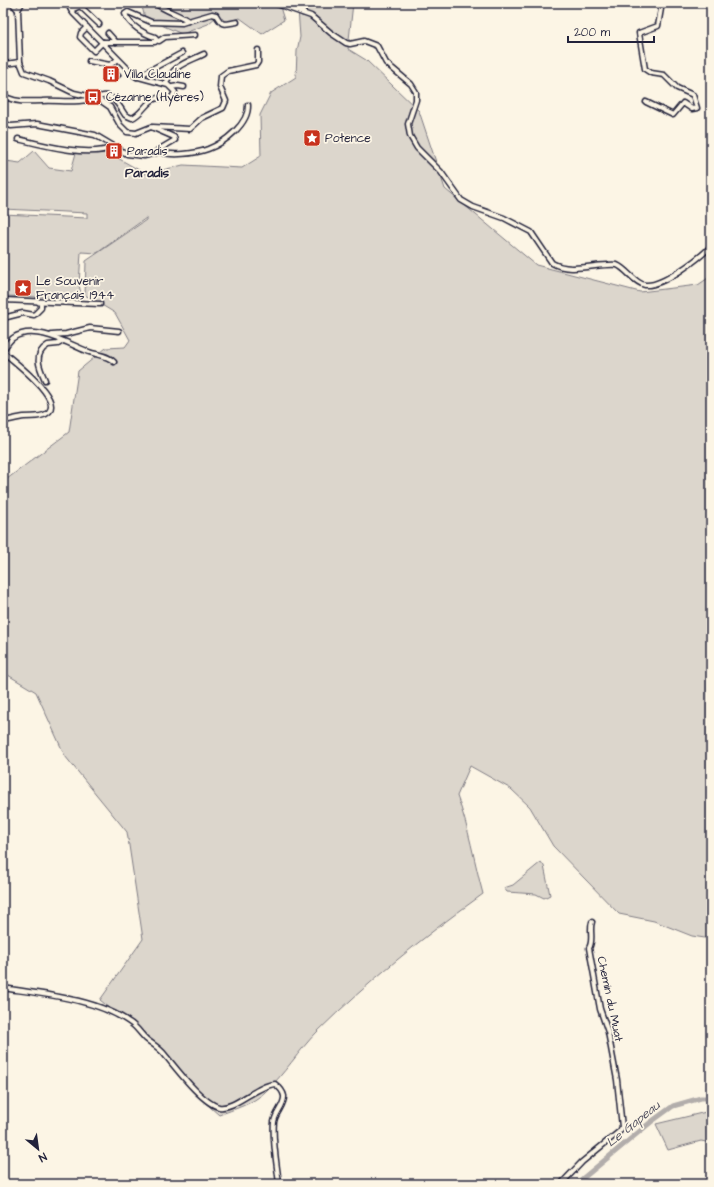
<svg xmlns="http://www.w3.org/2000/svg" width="714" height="1187" viewBox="0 0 714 1187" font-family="'Architects Daughter',sans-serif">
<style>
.green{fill:#dcd6cc;stroke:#7f7c84}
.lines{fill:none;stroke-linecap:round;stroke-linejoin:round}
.river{stroke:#b2adab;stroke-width:5}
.minor-casing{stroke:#22223b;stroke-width:7}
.minor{stroke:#fcf5e5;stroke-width:4}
.labels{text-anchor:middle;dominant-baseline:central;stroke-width:3.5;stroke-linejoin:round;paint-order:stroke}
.poi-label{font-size:12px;fill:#22223b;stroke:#fcf5e5;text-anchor:start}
.street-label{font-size:12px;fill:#22223b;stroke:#fcf5e5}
.neighbourhood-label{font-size:13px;font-weight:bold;fill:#22223b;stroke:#fcf5e5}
.water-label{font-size:13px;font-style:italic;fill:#545362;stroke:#fcf5e5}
</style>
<rect width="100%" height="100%" fill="#fcf5e5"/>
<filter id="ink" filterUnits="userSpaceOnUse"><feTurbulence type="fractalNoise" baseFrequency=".025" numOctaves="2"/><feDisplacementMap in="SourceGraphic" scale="8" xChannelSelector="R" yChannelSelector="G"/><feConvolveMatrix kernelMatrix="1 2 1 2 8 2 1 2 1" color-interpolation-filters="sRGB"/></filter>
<g filter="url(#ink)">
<g class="green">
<path d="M 141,3 L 353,3 L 348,49 L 366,60 L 419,111 L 445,189 L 536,265 L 640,292 L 698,285 L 711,276 L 711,939 L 692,936 L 654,921 L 619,914 L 553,846 L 530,807 L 511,789 L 470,766 L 457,796 C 469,828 474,861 483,894 C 424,936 368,982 317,1032 C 299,1050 284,1075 265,1092 C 253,1104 234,1109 219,1115 L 200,1098 L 197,1089 L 176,1067 L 167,1054 L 100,1000 L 143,939 L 127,832 L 65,756 L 36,692 L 3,672 L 3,482 L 69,432 L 78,371 L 106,348 L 125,347 L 130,340 L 115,313 L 85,295 L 86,261 L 146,220 L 146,218 L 97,253 L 81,252 L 79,285 L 82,298 L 3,296 L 3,214 L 87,218 L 87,213 L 3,209 L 3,179 L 6,161 L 20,163 L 34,151 L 49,168 L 71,171 L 76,153 L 107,152 L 146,174 L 183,165 L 242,168 L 261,156 L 260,115 L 271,93 L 296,77 L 297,51 L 300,37 L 298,9 L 283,3 L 280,7 L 284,20 L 262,34 L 240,18 L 226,22 L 217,16 L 208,24 L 182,34 L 145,18 Z"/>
<path d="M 541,862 L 544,866 L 550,895 L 544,898 L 536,894 L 507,892 L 504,888 L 513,885 Z"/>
<path d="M 706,1112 L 711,1112 L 711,1143 L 701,1141 L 668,1150 L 656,1124 Z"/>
</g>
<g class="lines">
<path class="river" d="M 576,1184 L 651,1122 L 673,1106 L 701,1098 L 711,1098"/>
<defs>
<g id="minor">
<path d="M 12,3 L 18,10"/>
<path d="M 67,3 L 73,13 L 135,76 L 168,85 L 175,92 L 171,99 C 166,99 162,97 158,98 C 147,99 143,114 132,118 L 125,115 C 119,105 111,90 97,98"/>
<path d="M 274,3 L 311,16 L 331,33 L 346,43 L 350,44 L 364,41 L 377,46 L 386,63 L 411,84 L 416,92 L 416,100 L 408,124 L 410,136 L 417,148 L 441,172 L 461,200 L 473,207 L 504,218 L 531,232 L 552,263 C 571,274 597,263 617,265 C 627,269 634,283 645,285 C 662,287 700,258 711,246"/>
<path d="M 302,3 L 303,13"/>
<path d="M 80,6 L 99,24"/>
<path d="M 71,10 L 85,4"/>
<path d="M 188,21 L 212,14 L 216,15 C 223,27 223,24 237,22"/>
<path d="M 87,27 L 81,33 L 80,37 L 94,51 L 103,42"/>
<path d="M 108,33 L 116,42"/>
<path d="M 156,40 L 159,41 L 165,37 L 195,35"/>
<path d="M 103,42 L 155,42 L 156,40 L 155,37 C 144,34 130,26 125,14 L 128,12 L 151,22 L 182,23 L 188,21 C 185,17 163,10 155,3"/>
<path d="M 89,61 L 110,65 L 117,60"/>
<path d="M 106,65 L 118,75"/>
<path d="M 3,70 L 5,69 L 5,64 L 20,62"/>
<path d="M 137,77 L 182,53"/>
<path d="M 166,84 C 172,65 188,62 204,54"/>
<path d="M 172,87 L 178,86 L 184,87"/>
<path d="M 8,98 C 20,103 30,101 42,101 C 57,100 71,103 87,100 L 88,96"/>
<path d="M 646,102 L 673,115 L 683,103 L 692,109 L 697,108 L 693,95 L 677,88 L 664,75 L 651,73 L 645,69 L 639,33 L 658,26 L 662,3"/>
<path d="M 3,123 L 11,126 L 37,124 L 95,135 L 127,154 L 144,156 L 159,152 L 158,150 L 175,140 L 174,137 L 151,127 L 136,133 L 127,132 L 120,125 L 110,107 L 97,98 L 74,93 L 49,81 L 24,72 L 20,62 L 18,10 L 22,3"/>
<path d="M 153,127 L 190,129 L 202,118 L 223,108 L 226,101 L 220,87 L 221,76 L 228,71 L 256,65 L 258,62 L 258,50"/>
<path d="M 18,139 C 42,145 90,158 113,147"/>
<path d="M 159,152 C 172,156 195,154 208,149 C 224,143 249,124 248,105"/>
<path d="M 3,213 L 4,213"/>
<path d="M 3,300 L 100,304"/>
<path d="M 3,318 L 23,313 L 34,315 L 41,308 L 41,304 L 37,301"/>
<path d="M 52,335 L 66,334 L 90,328 L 119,331"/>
<path d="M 3,350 C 6,346 9,341 13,338 C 34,323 69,344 89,352 C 97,355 108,355 114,362"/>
<path d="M 3,352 C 12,360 68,402 46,414 C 39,418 32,416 24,417 C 17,418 10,420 3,421"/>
<path d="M 45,380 C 39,367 33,354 48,345 L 58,344 L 63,341"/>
<path d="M 3,988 C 42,994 97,999 129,1022 C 136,1026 140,1033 146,1039 C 152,1044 160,1048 165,1055 C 176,1068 202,1103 219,1107 C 234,1110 257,1085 275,1084 C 279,1087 283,1091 284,1096 C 285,1105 275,1113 274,1122 C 272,1140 277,1165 279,1184"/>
<path d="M 561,1184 L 582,1162 L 620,1131 L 622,1127 L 617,1080 L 608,1032 L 600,1009 L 589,948 C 594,940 589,930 592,922"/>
</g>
</defs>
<use href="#minor" class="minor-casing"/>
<use href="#minor" class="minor"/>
</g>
</g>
<defs>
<symbol id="building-square" viewBox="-11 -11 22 22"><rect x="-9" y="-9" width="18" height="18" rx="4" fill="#c8321e" stroke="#fcf5e5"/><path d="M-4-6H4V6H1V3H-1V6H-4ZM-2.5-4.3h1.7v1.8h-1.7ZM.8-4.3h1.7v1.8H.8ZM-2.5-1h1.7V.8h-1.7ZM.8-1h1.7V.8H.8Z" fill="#fff"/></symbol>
<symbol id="bus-square" viewBox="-11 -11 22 22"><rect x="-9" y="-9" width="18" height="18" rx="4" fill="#c8321e" stroke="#fcf5e5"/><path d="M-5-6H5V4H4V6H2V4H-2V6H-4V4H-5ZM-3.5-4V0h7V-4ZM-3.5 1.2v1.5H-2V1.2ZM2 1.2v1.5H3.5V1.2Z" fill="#fff"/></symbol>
<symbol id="sight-square" viewBox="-11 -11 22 22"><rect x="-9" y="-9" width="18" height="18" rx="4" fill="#c8321e" stroke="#fcf5e5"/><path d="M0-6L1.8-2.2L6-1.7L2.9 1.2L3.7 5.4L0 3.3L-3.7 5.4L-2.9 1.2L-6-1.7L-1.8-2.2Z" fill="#fff"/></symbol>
</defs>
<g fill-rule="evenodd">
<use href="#building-square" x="101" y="64" width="20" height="20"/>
<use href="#bus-square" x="83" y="87" width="20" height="20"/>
<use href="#sight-square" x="302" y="128" width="20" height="20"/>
<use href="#building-square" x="104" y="141" width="20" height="20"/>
<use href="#sight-square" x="13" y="278" width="20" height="20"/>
</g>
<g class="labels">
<g class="poi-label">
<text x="124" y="74">Villa Claudine</text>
<text x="106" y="97">Cézanne (Hyères)</text>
<text x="325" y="138">Potence</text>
<text x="127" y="151">Paradis</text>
<text x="36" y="281">Le Souvenir<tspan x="36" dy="14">Français 1944</tspan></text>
</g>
<g class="street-label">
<text transform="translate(610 999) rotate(78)">Chemin du Muat</text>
</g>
<g class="neighbourhood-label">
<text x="147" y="173">Paradis</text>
</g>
<g class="water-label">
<text transform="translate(633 1124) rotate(-39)">Le Gapeau</text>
</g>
</g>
<rect width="714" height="1187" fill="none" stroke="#fcf5e5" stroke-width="16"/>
<rect x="8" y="8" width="698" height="1171" fill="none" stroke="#22223b" stroke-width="1.5" filter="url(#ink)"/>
<g transform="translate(38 1149) rotate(151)" stroke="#fcf5e5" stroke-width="3" paint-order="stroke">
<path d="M0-3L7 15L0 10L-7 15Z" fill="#22223b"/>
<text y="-6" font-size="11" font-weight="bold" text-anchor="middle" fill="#22223b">N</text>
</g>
<path d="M568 36v6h86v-6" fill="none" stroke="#22223b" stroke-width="2"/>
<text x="574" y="36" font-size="12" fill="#22223b" stroke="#fcf5e5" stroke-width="3" paint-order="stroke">200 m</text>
</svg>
